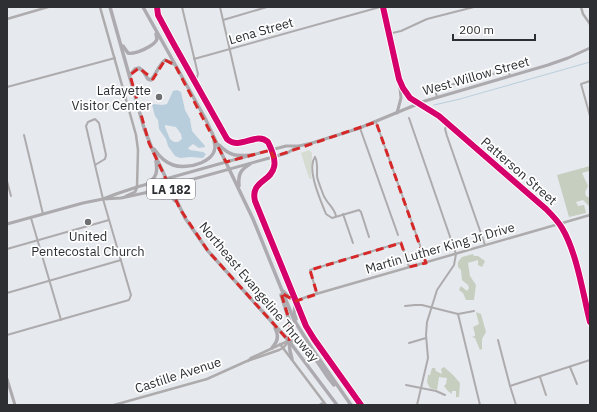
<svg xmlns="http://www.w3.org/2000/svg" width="597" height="412" viewBox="0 0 597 412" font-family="'IBM Plex Sans',sans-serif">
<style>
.green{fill:#d6dcd2}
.forest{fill:#c6cec0}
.water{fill:#b9cedc;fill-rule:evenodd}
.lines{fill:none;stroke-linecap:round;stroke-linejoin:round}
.stream{stroke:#b9cedc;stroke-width:1}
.minor{stroke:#aeabad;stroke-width:2}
.tertiary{stroke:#aeabad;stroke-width:2.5}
.secondary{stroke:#acaaad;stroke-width:3}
.trunk{stroke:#adabaf;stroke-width:3.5}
.cycleway-casing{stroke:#fff;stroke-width:8}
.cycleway{stroke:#d6006c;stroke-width:6}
.marked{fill:none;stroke:#d62828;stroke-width:3;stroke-dasharray:8 5;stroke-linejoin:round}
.poi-dot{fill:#6e7074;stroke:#fff;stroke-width:1.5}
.labels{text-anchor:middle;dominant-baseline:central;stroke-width:3.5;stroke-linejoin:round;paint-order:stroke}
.shield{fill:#fff;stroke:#6c6d70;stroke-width:1}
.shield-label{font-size:12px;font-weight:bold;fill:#2d2f32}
.street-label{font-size:13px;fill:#2d2f32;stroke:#fff}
.poi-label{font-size:13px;fill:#2d2f32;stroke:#fff;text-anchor:end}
</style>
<rect width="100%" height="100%" fill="#e6e9ee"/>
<path class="green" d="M 309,150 L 312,153 L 311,174 L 312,179 L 309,178 L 301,153 Z"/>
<g class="forest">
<path d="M 590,166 L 590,176 L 589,171 L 582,173 L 588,186 L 585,192 L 586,196 L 590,198 L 590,207 L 583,200 L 576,202 L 578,206 L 584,205 L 586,213 L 569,217 L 557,175 Z"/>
<path d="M 473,254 L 474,256 L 478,256 L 485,261 L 482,267 L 478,265 L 478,260 L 468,263 L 470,276 L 476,285 L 474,300 L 466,300 L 463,293 L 459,290 L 461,286 L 467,291 L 469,288 L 468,285 L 462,280 L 461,270 L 458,267 L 458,262 L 462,257 Z"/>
<path d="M 476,312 L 481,314 L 486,332 L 482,339 L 482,349 L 480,350 L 475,338 L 472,337 L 475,336 L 475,334 L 473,327 L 479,324 Z"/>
<path d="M 444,367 L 453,375 L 460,383 L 459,397 L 456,397 L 456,391 L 452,391 L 452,394 L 448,391 L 444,386 L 446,384 L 447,378 L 439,377 L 437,390 L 430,388 L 427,382 L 428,375 L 430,375 L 432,368 L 435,368 L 436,371 L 442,374 L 441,369 Z"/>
</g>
<path class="water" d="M 177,90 L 181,92 L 185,110 L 190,119 L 192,131 L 205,146 L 205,147 L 199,148 L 193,144 L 188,148 L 190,150 L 203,152 L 206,154 L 203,158 L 190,157 L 180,158 L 175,156 L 168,146 L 166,139 L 159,129 L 158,120 L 155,116 L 152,105 L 154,104 L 162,105 L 167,104 L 173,91 ZM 165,125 L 176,127 L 181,134 L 182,139 L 178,142 L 174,142 L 170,139 L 165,127 Z"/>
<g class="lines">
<path class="stream" d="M 434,105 L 460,99 L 590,62"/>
<g class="minor">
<path d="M 182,7 L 198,74 L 195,83"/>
<path d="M 220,7 L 239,90"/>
<path d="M 223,20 L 267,7"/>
<path d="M 388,34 L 401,31 L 427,19 L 474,7"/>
<path d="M 194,59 L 380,7"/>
<path d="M 590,81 L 581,84 L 590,116"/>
<path d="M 7,87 L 115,58"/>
<path d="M 437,97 L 435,89 L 508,70 L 510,76"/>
<path d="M 409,118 L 456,254 L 454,265 L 437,290 L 427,322 L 426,335 L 428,358 L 417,405"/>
<path d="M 95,119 L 99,123 L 106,155 L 105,159 L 95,165 L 86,126 L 88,122 Z"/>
<path d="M 376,122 L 426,262"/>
<path d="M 448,123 L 445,129 L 447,136 L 485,245"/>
<path d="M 360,128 L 398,235"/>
<path d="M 24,135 L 43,214"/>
<path d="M 315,157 C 306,169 321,201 326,214 L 332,218 L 359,210 L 361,212 L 369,237"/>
<path d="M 315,157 C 318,162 317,169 317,176 C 318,182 321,188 323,194 C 326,203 334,207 336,216"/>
<path d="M 7,181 L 11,196"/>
<path d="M 343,214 L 353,243"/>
<path d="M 31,218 L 61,320"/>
<path d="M 7,249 L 109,220"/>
<path d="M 7,293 L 121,260"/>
<path d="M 317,294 L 310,270 L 399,243 L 402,245 L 409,267"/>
<path d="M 405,306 L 415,305 L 422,305 L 458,314 L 474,311"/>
<path d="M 458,314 L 480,405"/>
<path d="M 7,335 L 129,300 L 131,295 L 103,199 L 95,165"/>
<path d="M 498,340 L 510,386 L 516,405"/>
<path d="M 409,343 L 426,338"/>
<path d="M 570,367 L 577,384"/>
<path d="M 540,377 L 546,395"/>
<path d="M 406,385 L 436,391 L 445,395"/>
<path d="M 510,386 L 590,360"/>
<path d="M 319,405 L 324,402"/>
</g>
<g class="tertiary">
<path d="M 100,7 L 136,135 L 138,150 L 137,187"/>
<path d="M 157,7 L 158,15 L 172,41 L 227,139 C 240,151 256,131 268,142 C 271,148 276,160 274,167 C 271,182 250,181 255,201 L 306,326 L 314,339 L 361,405"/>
<path d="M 383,7 L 399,79 L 403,88 L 410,98 L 439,116 L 546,209 C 552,215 558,221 562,228 C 577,253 583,294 590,322"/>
<path d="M 581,7 L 583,14 L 590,24"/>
<path d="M 7,19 L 48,7"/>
<path d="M 296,301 L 309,296 L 590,215"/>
<path d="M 280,344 L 326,405"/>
<path d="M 248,361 L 251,358 L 288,341"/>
<path d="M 114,405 L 207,379 L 247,361 L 279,350 L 283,348 L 289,341"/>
</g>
<g class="secondary">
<path d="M 397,113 L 401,98 L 399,79"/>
<path d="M 154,190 L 273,157 L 287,153 L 299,146"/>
<path d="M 126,196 L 135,192 L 137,187"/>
<path d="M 103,199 L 116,194 L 137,187 L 226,162 L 286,146 L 299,146 L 312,143 L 357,129 L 425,101 L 548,65 L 568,58 L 590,48"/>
<path d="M 7,224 L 83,203 L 103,199 L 121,198 L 149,192"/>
<path d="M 7,379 L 15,405"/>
</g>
<g class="trunk">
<path d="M 110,7 L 144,128 L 153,151 L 185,218 L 208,251 L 289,341 L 337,405"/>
<path d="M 143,7 L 205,118 L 220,150 L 253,219 L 294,320 L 313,350 L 351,405"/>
<path d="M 123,46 L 128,53 C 134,55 155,46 157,39 L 156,34"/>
<path d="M 130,75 L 135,69 L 139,68 L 143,71 L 148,79 L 151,80 C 157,73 158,66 165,60 L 174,64"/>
<path d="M 219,145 C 231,157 237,156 252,155"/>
<path d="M 154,149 C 159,156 164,162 173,165 C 187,170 221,162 214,141"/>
<path d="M 148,184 C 156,177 158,173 156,161"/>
<path d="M 239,186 C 238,175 240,170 250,164"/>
<path d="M 147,192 C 160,191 166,189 175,201"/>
<path d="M 283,291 L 289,297 L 296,301 L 294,313 L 296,319"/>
<path d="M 281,295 L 290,323 L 291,330 L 289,341 L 290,351 L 292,359"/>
<path d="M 289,341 C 308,338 322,373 334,385"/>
<path d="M 272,348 C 278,341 279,336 275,328"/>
</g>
<defs>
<g id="cycleway">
<path d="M 157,7 L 158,15 L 172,41 L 227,139 C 240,151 256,131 268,142 C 271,148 276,160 274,167 C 271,182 250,181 255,201 L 306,326 L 314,339 L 361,405"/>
<path d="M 383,7 L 399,79 L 403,88 L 410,98 L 439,116 L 546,209 C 552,215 558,221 562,228 C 577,253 583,294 590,322"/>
</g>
</defs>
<use href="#cycleway" class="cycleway-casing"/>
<use href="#cycleway" class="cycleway"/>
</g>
<path class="marked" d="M 165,60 L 175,65 L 226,162 L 271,150 L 273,157 L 376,122 L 426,263 L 409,267 L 401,243 L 310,270 L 317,294 L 296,301 L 281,293 L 290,323 L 289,341 L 208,251 L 180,209 L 149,143 L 130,75 L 139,68 L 153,79 Z"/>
<g class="poi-dot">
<circle cx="159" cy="97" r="4"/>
<circle cx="88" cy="222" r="4"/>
</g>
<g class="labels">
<rect class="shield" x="147" y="179" width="48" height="20" rx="3"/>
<g class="shield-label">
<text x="171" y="189">LA 182</text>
</g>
<g class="street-label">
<text transform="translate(261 31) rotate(-16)">Lena Street</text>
<text transform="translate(476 76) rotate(-16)">West Willow Street</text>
<text transform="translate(519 171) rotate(41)">Patterson Street</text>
<text transform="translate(440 248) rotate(-16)">Martin Luther King Jr Drive</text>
<text transform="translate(259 292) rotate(50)">Northeast Evangeline Thruway</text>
<text transform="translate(178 375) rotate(-18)">Castille Avenue</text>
</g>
<g class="poi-label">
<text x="151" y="90">Lafayette<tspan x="151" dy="15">Visitor Center</tspan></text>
<text x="88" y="236" text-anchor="middle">United<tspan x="88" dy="15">Pentecostal Church</tspan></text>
</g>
</g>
<rect width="597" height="412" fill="none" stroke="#2d2f32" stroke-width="16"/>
<path d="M453 34v6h82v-6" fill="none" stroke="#2d2f32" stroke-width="2"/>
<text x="459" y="34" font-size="12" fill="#2d2f32" stroke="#ffffff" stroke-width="3" paint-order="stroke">200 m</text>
</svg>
